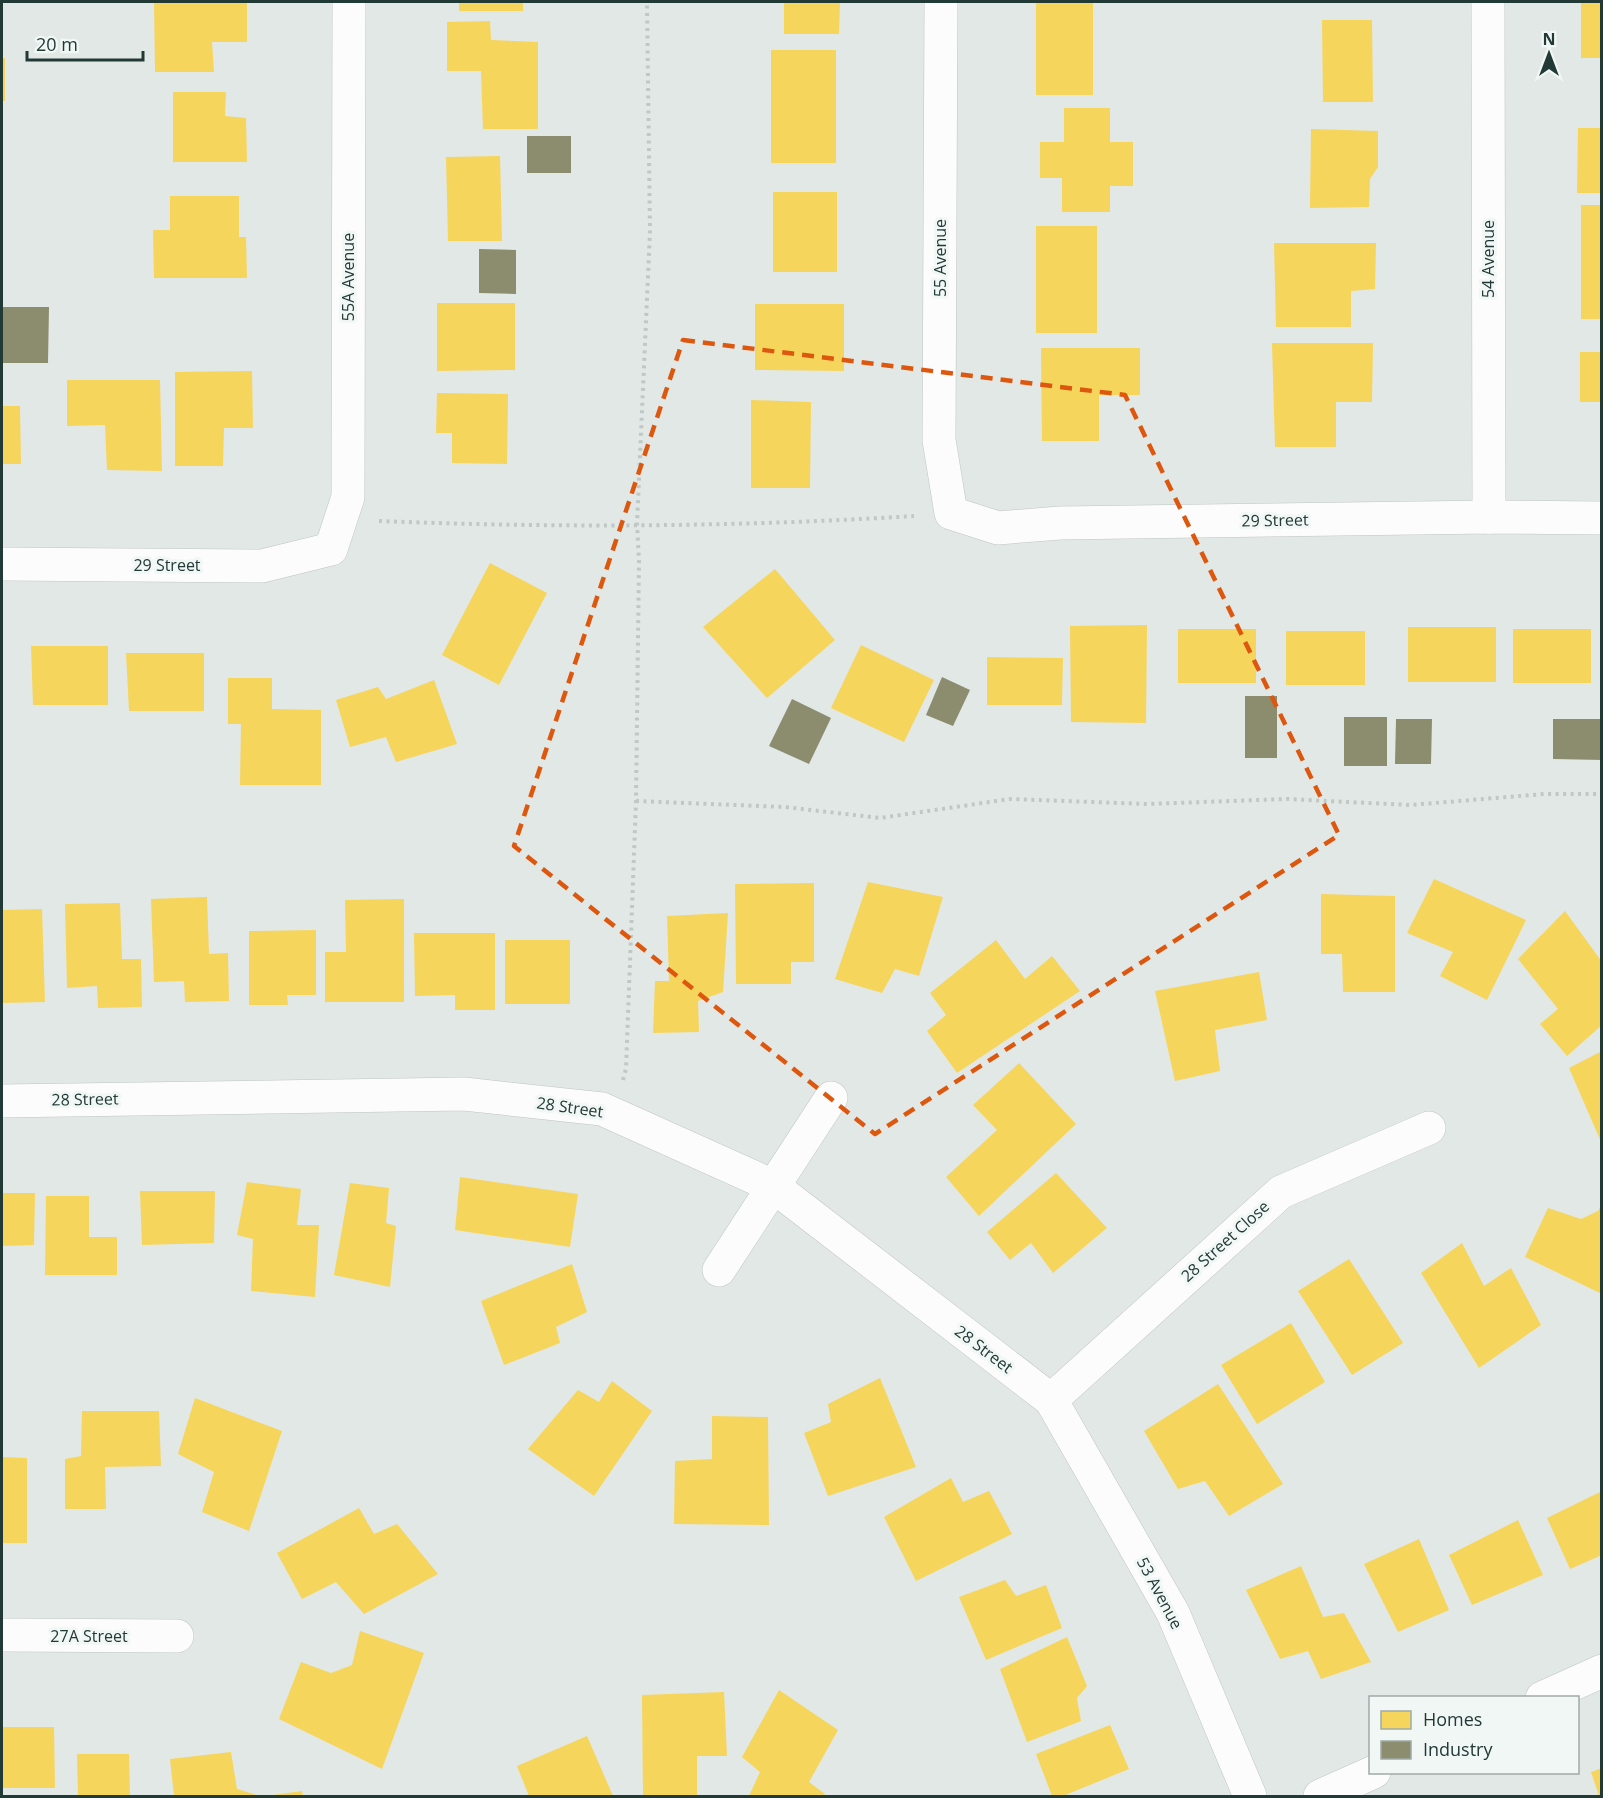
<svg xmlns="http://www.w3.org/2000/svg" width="1603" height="1798" viewBox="0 0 1603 1798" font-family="'Open Sans',sans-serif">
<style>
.homes{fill:#f6d55c}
.industry{fill:#8c8c6e}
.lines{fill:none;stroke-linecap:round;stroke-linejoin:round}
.street-casing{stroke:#bfc5c3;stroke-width:34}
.secondary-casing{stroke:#bfc5c3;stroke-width:34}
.path{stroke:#c0c8c6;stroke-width:4;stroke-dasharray:3 4.5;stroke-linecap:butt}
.street{stroke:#fbfcfb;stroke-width:33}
.secondary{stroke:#fbfcfb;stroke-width:33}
.marked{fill:none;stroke:#de570e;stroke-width:4.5;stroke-dasharray:12 8;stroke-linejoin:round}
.labels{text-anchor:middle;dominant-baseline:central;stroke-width:6;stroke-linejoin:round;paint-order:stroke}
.street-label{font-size:16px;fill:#223a36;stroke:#f1f7f5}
</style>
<rect width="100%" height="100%" fill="#e2e8e6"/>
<g class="homes">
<path d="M 154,2 L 247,2 L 247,42 L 212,42 L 214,72 L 155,72 Z"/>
<rect x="459" y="2" width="64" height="9"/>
<path d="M 784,2 L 840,2 L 839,34 L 784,34 Z"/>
<rect x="1036" y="2" width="57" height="93"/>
<rect x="1581" y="2" width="21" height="56"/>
<path d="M 1322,20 L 1372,20 L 1373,102 L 1323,102 Z"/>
<path d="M 490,21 L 491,40 L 538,42 L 538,129 L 483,129 L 481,71 L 447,71 L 447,22 Z"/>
<rect x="771" y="50" width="65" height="113"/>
<rect x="2" y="58" width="3" height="43"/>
<path d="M 173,92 L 226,92 L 225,116 L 246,118 L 247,162 L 173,162 Z"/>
<path d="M 1064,108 L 1110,108 L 1110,142 L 1133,142 L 1133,186 L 1110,186 L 1110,212 L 1062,212 L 1062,178 L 1040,178 L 1040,142 L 1064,142 Z"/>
<path d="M 1578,128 L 1602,128 L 1602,193 L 1577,193 Z"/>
<path d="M 1311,129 L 1378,131 L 1378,167 L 1370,179 L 1369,207 L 1310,208 Z"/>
<path d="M 500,156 L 502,241 L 448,241 L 446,157 Z"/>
<rect x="773" y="192" width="64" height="80"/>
<path d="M 170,196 L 239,196 L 239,237 L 246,237 L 247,278 L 154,278 L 153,230 L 170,230 Z"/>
<rect x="1581" y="205" width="21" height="114"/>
<rect x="1036" y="226" width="61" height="107"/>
<path d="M 1274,243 L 1376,243 L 1375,289 L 1351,291 L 1351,327 L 1276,327 Z"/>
<path d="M 437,303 L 515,303 L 515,370 L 437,371 Z"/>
<path d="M 755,304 L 844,304 L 844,371 L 755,370 Z"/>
<path d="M 1272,343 L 1373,343 L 1372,402 L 1336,402 L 1336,447 L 1275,447 Z"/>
<path d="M 1041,348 L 1140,348 L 1140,395 L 1099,395 L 1099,441 L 1042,441 Z"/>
<rect x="1580" y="352" width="22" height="50"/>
<path d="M 252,371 L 253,428 L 224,428 L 223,466 L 175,466 L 175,372 Z"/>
<path d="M 67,380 L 160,380 L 162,471 L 107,470 L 105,425 L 67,426 Z"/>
<path d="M 437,393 L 508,394 L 507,464 L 452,463 L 452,433 L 436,433 Z"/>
<path d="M 751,400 L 811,402 L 810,488 L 751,488 Z"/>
<path d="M 2,406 L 20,406 L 21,464 L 2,464 Z"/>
<path d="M 490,563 L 547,593 L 499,685 L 442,655 Z"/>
<path d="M 775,569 L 835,640 L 767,698 L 703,627 Z"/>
<path d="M 1147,625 L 1146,723 L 1071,722 L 1070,626 Z"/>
<rect x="1408" y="627" width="88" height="55"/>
<rect x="1178" y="629" width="78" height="54"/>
<rect x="1513" y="629" width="78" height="54"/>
<rect x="1286" y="631" width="79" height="54"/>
<path d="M 861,645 L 934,680 L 904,742 L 831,708 Z"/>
<path d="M 31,646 L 108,646 L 108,705 L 33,705 Z"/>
<path d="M 126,653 L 204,653 L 204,711 L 129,711 Z"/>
<path d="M 987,657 L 1063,658 L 1062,705 L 987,705 Z"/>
<path d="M 228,678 L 272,678 L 272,709 L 321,710 L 321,785 L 240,785 L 241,724 L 228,724 Z"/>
<path d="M 434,680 L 457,744 L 396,762 L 386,737 L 350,747 L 336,700 L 378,687 L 386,699 Z"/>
<path d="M 1434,879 L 1526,920 L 1487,1000 L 1440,976 L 1453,952 L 1407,933 Z"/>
<path d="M 868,882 L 943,897 L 919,976 L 895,969 L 882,993 L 835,979 Z"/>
<path d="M 814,883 L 814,962 L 791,962 L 791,984 L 736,984 L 735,884 Z"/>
<path d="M 1321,894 L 1395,896 L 1395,992 L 1343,992 L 1342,954 L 1321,954 Z"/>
<path d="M 207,897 L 209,954 L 228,953 L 229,1001 L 185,1002 L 184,981 L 154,982 L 151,899 Z"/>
<path d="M 404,899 L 404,1002 L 325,1002 L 325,952 L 346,952 L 345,900 Z"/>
<path d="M 120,903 L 122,959 L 141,959 L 142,1007 L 98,1008 L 97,986 L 67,988 L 65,904 Z"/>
<path d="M 42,909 L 45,1002 L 2,1003 L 2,910 Z"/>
<path d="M 1565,911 L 1602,962 L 1602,1025 L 1567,1056 L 1540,1024 L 1558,1009 L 1518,959 Z"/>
<path d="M 728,913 L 723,992 L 698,1001 L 699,1032 L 653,1033 L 655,981 L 669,981 L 667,916 Z"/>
<path d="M 316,930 L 316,995 L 287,995 L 288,1005 L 249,1005 L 249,931 Z"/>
<path d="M 414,933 L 495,933 L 495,1010 L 455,1010 L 455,995 L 415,996 Z"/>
<rect x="505" y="940" width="65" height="64"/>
<path d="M 996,940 L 1025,979 L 1052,956 L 1080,991 L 957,1073 L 927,1031 L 946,1015 L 930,993 Z"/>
<path d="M 1259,972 L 1267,1020 L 1215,1030 L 1220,1071 L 1175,1081 L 1155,991 Z"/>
<path d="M 1602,1051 L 1602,1144 L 1569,1068 Z"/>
<path d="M 1019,1063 L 1076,1124 L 979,1216 L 946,1177 L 997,1130 L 973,1105 Z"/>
<path d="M 1056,1173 L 1107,1228 L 1053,1273 L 1031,1243 L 1010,1260 L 987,1232 Z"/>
<path d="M 460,1177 L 578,1194 L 570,1247 L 455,1230 Z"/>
<path d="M 247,1182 L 301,1189 L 297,1225 L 319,1225 L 315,1297 L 251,1291 L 253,1239 L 237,1235 Z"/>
<path d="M 350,1183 L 389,1188 L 386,1223 L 396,1226 L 390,1287 L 334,1275 Z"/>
<path d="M 140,1191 L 215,1191 L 214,1243 L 142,1245 Z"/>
<path d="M 2,1193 L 35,1193 L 34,1245 L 2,1246 Z"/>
<path d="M 46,1196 L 89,1196 L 89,1237 L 117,1237 L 117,1275 L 45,1275 Z"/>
<path d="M 1602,1203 L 1602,1294 L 1525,1257 L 1548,1208 L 1581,1219 L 1598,1211 Z"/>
<path d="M 1462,1243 L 1484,1286 L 1511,1268 L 1541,1325 L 1479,1368 L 1421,1273 Z"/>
<path d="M 1349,1259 L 1403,1343 L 1352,1375 L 1298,1291 Z"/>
<path d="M 572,1264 L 587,1312 L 556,1327 L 560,1343 L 504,1365 L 481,1301 Z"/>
<path d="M 1291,1323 L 1325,1382 L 1257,1424 L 1221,1365 Z"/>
<path d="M 880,1378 L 916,1467 L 828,1496 L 804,1433 L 831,1422 L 828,1404 Z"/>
<path d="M 612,1381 L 652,1411 L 594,1496 L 528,1449 L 578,1390 L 599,1402 Z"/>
<path d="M 1218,1384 L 1283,1484 L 1229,1516 L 1205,1481 L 1178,1489 L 1144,1431 Z"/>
<path d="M 195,1398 L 282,1431 L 249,1531 L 202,1512 L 214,1472 L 178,1454 Z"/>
<path d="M 82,1411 L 159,1411 L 161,1466 L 105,1467 L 106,1509 L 65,1509 L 65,1459 L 81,1456 Z"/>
<path d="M 712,1416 L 768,1417 L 769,1525 L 674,1524 L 675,1461 L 712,1459 Z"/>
<path d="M 2,1457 L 27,1458 L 27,1543 L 2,1543 Z"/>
<path d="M 951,1478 L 963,1502 L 989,1491 L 1012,1534 L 916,1581 L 884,1517 Z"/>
<path d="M 1602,1491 L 1602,1555 L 1570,1569 L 1547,1518 Z"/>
<path d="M 359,1508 L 374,1534 L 397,1524 L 438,1574 L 364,1614 L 336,1582 L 302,1599 L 277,1553 Z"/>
<path d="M 1518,1520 L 1543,1575 L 1472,1605 L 1449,1555 Z"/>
<path d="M 1419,1539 L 1449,1610 L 1398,1632 L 1364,1564 Z"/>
<path d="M 1301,1566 L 1323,1617 L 1344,1613 L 1371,1662 L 1321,1679 L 1308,1651 L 1280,1659 L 1246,1590 Z"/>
<path d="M 1005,1580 L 1016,1596 L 1046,1585 L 1062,1628 L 986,1660 L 959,1597 Z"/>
<path d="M 360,1631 L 424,1653 L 382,1769 L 279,1719 L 301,1662 L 331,1673 L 352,1665 Z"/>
<path d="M 1067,1637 L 1087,1686 L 1077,1698 L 1081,1721 L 1027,1742 L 1000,1669 Z"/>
<path d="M 779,1690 L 838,1730 L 809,1782 L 825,1794 L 823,1796 L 749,1796 L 760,1772 L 742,1757 Z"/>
<path d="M 724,1692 L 727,1756 L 697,1756 L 697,1796 L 643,1796 L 642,1695 Z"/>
<path d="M 1110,1725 L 1129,1769 L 1063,1796 L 1052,1796 L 1036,1754 Z"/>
<path d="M 2,1727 L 54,1727 L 55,1788 L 2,1788 Z"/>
<path d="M 587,1736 L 613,1796 L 529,1796 L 517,1766 Z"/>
<path d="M 231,1752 L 237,1789 L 260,1796 L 174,1796 L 170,1759 Z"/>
<path d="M 77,1754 L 129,1754 L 130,1796 L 78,1796 Z"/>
<path d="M 1602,1768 L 1602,1796 L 1599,1796 L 1591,1772 Z"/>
<path d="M 302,1791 L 303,1796 L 274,1796 L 273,1795 Z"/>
</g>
<g class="industry">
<rect x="527" y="136" width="44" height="37"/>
<path d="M 479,249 L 516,250 L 516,294 L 479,293 Z"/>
<path d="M 2,307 L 49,307 L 48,363 L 2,363 Z"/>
<path d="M 942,677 L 970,690 L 953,726 L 926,715 Z"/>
<rect x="1245" y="696" width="32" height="62"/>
<path d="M 792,699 L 831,718 L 809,764 L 769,746 Z"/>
<rect x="1344" y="717" width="43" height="49"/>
<path d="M 1396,719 L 1432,719 L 1431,764 L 1395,764 Z"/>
<path d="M 1553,719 L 1602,719 L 1602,760 L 1553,759 Z"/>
</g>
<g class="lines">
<defs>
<g id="street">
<path d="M 941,2 L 939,440 L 951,513 L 998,528 L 1060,523 L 1489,517 L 1602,518"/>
<path d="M 1488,2 L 1489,517"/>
<path d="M 2,564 L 262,566 L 331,549 L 348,497 L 349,2"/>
<path d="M 2,1101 L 464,1094 L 602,1109 L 773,1186 L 1051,1400 L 1173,1613 L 1250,1796"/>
<path d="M 719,1270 L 831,1098"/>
<path d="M 1051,1400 L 1281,1192 L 1429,1128"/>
<path d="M 2,1635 L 177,1636"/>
</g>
<g id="secondary">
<path d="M 1542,1698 L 1602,1671"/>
<path d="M 1320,1796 L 1374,1772"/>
</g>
</defs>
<use href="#street" class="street-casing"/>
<use href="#secondary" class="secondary-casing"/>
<g class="path">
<path d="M 379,521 C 556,528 737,527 914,516"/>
<path d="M 636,801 L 785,807 L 880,818 L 1010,799 L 1147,804 L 1287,799 L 1410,805 L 1544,794 L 1602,794"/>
<path d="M 623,1080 L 626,1069 L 636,801 L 639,561 L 637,524 L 650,231 L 647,2"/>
</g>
<use href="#street" class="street"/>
<use href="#secondary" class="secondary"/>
</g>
<path class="marked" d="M 683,340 L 1125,395 L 1339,835 L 875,1134 L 514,846 Z"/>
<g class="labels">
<g class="street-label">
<text transform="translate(940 258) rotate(-90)">55 Avenue</text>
<text transform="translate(1488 259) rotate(-90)">54 Avenue</text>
<text transform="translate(348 277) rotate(-90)">55A Avenue</text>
<text transform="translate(1275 520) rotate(-1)">29 Street</text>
<text x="167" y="565">29 Street</text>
<text transform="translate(85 1099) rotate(-1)">28 Street</text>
<text transform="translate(570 1107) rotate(8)">28 Street</text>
<text transform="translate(1225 1241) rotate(-42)">28 Street Close</text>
<text transform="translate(984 1349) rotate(37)">28 Street</text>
<text transform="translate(1160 1593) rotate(62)">53 Avenue</text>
<text x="89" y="1636">27A Street</text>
</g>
</g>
<rect width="1603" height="1798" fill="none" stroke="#223a36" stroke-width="6"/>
<rect x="1369" y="1696" width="210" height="78" fill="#f1f7f5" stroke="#9eaba9" stroke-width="1.5"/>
<rect x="1381" y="1711" width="30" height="18" fill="#f6d55c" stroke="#9eaba9" stroke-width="1.5"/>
<text x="1423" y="1726" font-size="18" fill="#223a36">Homes</text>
<rect x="1381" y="1741" width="30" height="18" fill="#8c8c6e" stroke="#9eaba9" stroke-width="1.5"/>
<text x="1423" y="1756" font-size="18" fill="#223a36">Industry</text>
<g transform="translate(1549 54)" stroke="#f1f7f5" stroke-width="4.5" paint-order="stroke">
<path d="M0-4.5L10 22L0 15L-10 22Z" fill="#223a36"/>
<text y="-9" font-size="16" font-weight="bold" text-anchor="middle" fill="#223a36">N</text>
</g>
<path d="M27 51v9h116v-9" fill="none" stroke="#223a36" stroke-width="3"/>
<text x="36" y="51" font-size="18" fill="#223a36" stroke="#f1f7f5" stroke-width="4.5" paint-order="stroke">20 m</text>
</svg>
